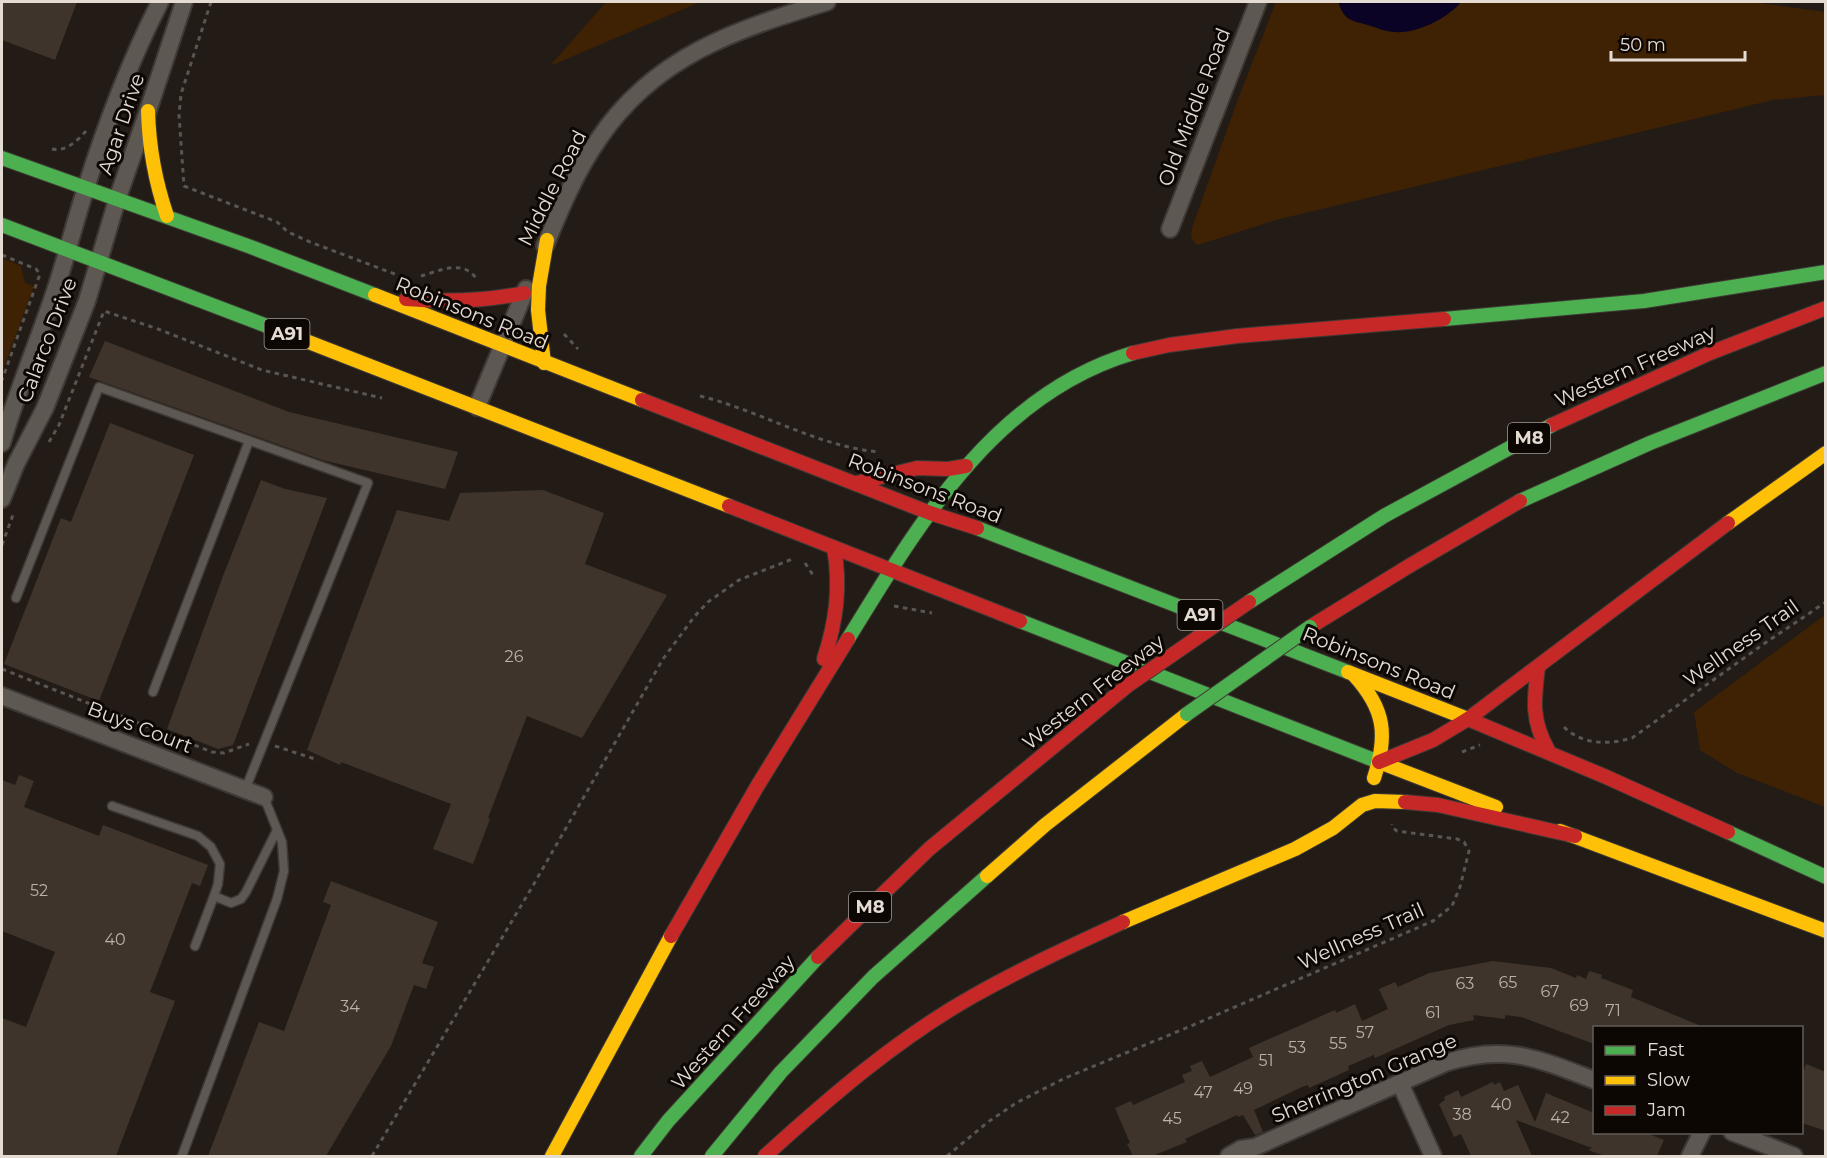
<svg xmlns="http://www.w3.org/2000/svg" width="1827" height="1158" viewBox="0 0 1827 1158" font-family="Montserrat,sans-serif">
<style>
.green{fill:#3f2103}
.water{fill:#0b0325}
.building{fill:#3e342b}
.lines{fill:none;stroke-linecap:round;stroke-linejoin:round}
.lane-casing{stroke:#3f3935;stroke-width:11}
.street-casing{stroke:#3f3935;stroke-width:20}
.fast-casing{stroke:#3f3935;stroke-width:16}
.slow-casing{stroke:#3f3935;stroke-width:16}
.jam-casing{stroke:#3f3935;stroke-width:16}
.path{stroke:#5a5551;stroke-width:3;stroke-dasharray:4.5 4.5;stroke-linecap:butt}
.lane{stroke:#5e5853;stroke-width:8}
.street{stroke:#5e5853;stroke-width:16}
.fast{stroke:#4caf50;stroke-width:14}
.slow{stroke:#ffc107;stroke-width:14}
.jam{stroke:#c62828;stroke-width:14}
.fast-bridge-casing{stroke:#3f3935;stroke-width:16;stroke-linecap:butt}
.jam-bridge-casing{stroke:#3f3935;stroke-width:16;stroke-linecap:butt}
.fast-bridge{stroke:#4caf50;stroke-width:14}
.jam-bridge{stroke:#c62828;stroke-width:14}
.labels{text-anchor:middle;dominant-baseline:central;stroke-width:6;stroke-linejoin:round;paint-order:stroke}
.number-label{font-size:16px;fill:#bab1a9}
.shield{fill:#0d0704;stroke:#a49b95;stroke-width:1.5}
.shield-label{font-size:18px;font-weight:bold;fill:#e4dbd3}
.street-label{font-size:20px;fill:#e4dbd3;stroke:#0d0704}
</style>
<rect width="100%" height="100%" fill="#231c16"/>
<g class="green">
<path d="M 606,2 L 700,2 L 550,66 Z"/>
<path d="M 1276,2 L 1752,2 L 1825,12 L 1825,95 L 1773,100 L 1276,220 L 1198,245 C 1188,239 1191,231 1194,222 L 1237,102 Z"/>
<path d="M 2,258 L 21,266 L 25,283 L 34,286 L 2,372 Z"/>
<path d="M 1825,615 L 1825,807 L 1737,773 L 1700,750 L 1694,712 Z"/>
</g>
<path class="water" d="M 1338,2 L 1461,2 C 1448,18 1417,34 1395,32 C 1386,32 1377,28 1368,25 C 1350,20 1345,21 1338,2 Z"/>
<g class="building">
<path d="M 2,2 L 77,2 L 55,60 L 2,40 Z"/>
<path d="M 105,341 L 289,412 L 458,452 L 445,489 L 322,460 L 89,377 Z"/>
<path d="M 110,423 L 194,455 L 99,701 L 4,664 L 61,518 L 71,522 Z"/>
<path d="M 261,480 L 285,489 L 327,498 L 233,745 L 218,749 L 167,729 L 223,576 Z"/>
<path d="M 543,490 L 604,513 L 585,564 L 667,595 L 582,738 L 527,716 L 488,818 L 490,819 L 473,864 L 433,849 L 451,804 L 341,762 L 340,765 L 307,750 L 397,510 L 449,521 L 460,493 Z"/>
<path d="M 19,775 L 34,781 L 24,807 L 99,836 L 103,825 L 208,865 L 200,886 L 192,883 L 150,992 L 175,1001 L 116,1156 L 2,1156 L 2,1018 L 26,1027 L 55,952 L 2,931 L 2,780 L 15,785 Z"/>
<path d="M 331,881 L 438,922 L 422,963 L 434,967 L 426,989 L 414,985 L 391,1046 L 326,1156 L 208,1156 L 259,1022 L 284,1031 L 331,905 L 323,902 Z"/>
<path d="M 1493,961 L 1551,968 L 1576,978 L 1577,975 L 1586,979 L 1589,971 L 1602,975 L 1601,978 L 1633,990 L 1631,997 L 1706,1028 L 1594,1028 L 1594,1044 L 1521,1017 L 1505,1015 L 1505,1019 L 1473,1015 L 1474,1020 L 1449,1025 L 1375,1058 L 1374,1055 L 1348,1066 L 1349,1070 L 1309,1088 L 1308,1085 L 1302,1087 L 1254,1110 L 1263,1132 L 1255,1135 L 1243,1115 L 1238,1117 L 1237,1115 L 1185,1139 L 1187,1142 L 1152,1156 L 1133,1156 L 1127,1144 L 1130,1143 L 1115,1108 L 1131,1101 L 1133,1105 L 1185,1082 L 1182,1075 L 1192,1071 L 1190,1066 L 1202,1061 L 1210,1077 L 1253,1057 L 1249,1048 L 1335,1010 L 1336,1013 L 1355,1004 L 1362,1021 L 1388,1009 L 1379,989 L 1395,982 L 1398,987 L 1429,973 Z"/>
<path d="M 1806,1064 L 1826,1072 L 1826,1131 L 1802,1123 L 1802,1076 Z"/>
<path d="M 1493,1082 L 1494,1085 L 1500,1082 L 1504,1091 L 1518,1085 L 1535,1122 L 1546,1093 L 1594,1113 L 1594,1132 L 1644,1132 L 1664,1140 L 1657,1156 L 1605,1156 L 1588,1150 L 1592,1148 L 1516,1120 L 1532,1156 L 1471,1156 L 1461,1134 L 1454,1137 L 1439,1104 L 1445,1100 L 1444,1097 L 1458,1090 L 1461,1097 Z"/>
</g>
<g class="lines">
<defs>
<g id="lane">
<path d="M 16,598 L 99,387 L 368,483 L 245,790"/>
<path d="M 153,692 L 249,441"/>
<path d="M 112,806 L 198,836 L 211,847 L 220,864 L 218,884 L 214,896"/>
<path d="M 195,946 L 214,896 L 231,903 L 241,899 L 246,892 L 277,830"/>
<path d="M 182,1156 L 277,899 L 284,871 L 282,842 L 264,797"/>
</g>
<g id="street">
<path d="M 1170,229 L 1258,2"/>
<path d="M 545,246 C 560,210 575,173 598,140 C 654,56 735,30 827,2"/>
<path d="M 477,407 L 526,289"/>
<path d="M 2,443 C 17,391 39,340 56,288 C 67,255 75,221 86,188 C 106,124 130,61 160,2"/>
<path d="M 2,499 L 16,464 L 45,408 L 87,301 L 117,200 L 148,111 L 184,2"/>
<path d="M 2,696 L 264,797"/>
<path d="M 1400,1083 L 1433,1156"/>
<path d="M 1732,1132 L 1794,1156"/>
<path d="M 1229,1156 L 1241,1149 L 1255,1147 L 1445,1063 C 1505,1043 1539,1059 1594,1080"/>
<path d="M 1690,1156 L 1702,1132"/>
</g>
<g id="fast">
<path d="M 2,158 L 251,247 L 375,295"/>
<path d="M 2,225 L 288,334"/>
<path d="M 1444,319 L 1644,301 L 1826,272"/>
<path d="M 1520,501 L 1650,443 L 1826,373"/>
<path d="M 977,528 L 1348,672"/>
<path d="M 1249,602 L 1384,516 L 1552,425"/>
<path d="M 1020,621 L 1379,762"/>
<path d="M 848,639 C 919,524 994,394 1133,353"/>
<path d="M 1728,832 L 1826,877"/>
<path d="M 641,1156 L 668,1121 L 818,957"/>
<path d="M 712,1156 L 781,1072 L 873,977 L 987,876"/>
</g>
<g id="slow">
<path d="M 148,111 C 149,148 155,181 167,216"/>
<path d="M 375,295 L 642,400"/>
<path d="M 288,334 L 729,506"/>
<path d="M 544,363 L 538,310 L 539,286 L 547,240"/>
<path d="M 1728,523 L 1826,453"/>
<path d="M 1348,672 L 1468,719"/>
<path d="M 1354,675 C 1385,709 1388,735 1374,778"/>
<path d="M 1379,762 L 1496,807"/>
<path d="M 1560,831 L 1826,931"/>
<path d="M 987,876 L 1045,825 L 1187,714"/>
<path d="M 1123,922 L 1295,849 L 1333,828 L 1362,805 L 1375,801 L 1405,802"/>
<path d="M 552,1156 L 671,936"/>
</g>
<g id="jam">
<path d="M 406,299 C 446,302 485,301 524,293"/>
<path d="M 1133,353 L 1169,345 L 1237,336 L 1444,319"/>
<path d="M 642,400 L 930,513 L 977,528"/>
<path d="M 1552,425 L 1710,353 L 1826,308"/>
<path d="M 857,483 L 917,468 L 948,469 L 966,466"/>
<path d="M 729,506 L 1020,621"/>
<path d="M 1310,627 L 1409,566 L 1520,501"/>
<path d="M 824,659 C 836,622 841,587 834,548"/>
<path d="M 1538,667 C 1534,700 1531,720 1548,750"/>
<path d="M 1468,719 L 1604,776 L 1728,832"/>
<path d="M 1379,762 L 1433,740 L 1468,719 L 1728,523"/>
<path d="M 1405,802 L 1438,805 L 1575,836"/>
<path d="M 671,936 L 758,785 L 848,639"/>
<path d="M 818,957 L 929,849 L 1127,686"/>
<path d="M 765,1156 C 830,1097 898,1038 975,995 C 1023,968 1073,945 1123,922"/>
</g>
</defs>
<use href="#lane" class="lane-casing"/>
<use href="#street" class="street-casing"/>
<use href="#fast" class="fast-casing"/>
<use href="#slow" class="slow-casing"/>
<use href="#jam" class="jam-casing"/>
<g class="path">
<path d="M 211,2 L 181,94 L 179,115 L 184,186 L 277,222 L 288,232 L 310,242 L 400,276"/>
<path d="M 52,149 C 66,152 77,141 86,131"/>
<path d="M 2,255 L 36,269 L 40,274 L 2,380"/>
<path d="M 421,276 C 439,271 462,259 476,278"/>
<path d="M 564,334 L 578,349"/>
<path d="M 700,396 C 761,411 816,446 879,452"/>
<path d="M 49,442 L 59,425 L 104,311 L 158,329 L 262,370 L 382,398"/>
<path d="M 2,545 L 14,512"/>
<path d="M 805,563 L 813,575"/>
<path d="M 894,606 L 932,613"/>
<path d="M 2,669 L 212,752 L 224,753 L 249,744"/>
<path d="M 1564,727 C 1582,745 1609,745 1632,738 L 1765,643 L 1826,602"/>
<path d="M 275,746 L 318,760"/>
<path d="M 1462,752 L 1480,745"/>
<path d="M 372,1156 L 531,889 L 663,659 L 694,617 L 708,602 L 739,580 L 795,558"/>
<path d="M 947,1156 L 988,1122 L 1016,1103 L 1065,1078 L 1191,1026 L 1433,921 L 1452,906 L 1460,887 L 1469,851 L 1464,842 L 1457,839 L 1397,831 L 1393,828 L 1392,824"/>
</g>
<use href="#lane" class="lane"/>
<use href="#street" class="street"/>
<use href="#fast" class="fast"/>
<use href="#slow" class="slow"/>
<use href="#jam" class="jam"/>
<defs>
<path id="fast-bridge" d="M 1187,714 L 1310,627"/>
<path id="jam-bridge" d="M 1127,686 L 1249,602"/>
</defs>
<use href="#fast-bridge" class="fast-bridge-casing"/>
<use href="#jam-bridge" class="jam-bridge-casing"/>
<use href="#fast-bridge" class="fast-bridge"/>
<use href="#jam-bridge" class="jam-bridge"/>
</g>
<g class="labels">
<g class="number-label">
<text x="514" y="656">26</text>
<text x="39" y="890">52</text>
<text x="115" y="939">40</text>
<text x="1508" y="982">65</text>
<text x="1465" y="983">63</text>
<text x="1550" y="991">67</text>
<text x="1579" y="1005">69</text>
<text x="350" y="1006">34</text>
<text x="1613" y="1010">71</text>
<text x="1433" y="1012">61</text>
<text x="1365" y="1032">57</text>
<text x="1338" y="1043">55</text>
<text x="1297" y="1047">53</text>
<text x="1266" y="1060">51</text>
<text x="1243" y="1088">49</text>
<text x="1203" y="1092">47</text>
<text x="1501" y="1104">40</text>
<text x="1462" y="1114">38</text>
<text x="1560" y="1117">42</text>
<text x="1172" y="1118">45</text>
</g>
<g class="shield">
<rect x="264.5" y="319" width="45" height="30" rx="4.5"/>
<rect x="1508" y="423" width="42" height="30" rx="4.5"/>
<rect x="1177.5" y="600" width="45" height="30" rx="4.5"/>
<rect x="849" y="892" width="42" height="30" rx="4.5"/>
</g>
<g class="shield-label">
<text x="287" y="334">A91</text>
<text x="1529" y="438">M8</text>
<text x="1200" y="615">A91</text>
<text x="870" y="907">M8</text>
</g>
<g class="street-label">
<text transform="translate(1194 107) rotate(-69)">Old Middle Road</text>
<text transform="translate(121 124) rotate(-71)">Agar Drive</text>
<text transform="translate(552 188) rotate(-63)">Middle Road</text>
<text transform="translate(472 313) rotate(22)">Robinsons Road</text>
<text transform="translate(47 340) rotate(-69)">Calarco Drive</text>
<text transform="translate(1635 366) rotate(-24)">Western Freeway</text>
<text transform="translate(925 488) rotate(21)">Robinsons Road</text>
<text transform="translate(1741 643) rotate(-35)">Wellness Trail</text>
<text transform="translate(1379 663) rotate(22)">Robinsons Road</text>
<text transform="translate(1093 692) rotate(-38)">Western Freeway</text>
<text transform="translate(140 727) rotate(21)">Buys Court</text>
<text transform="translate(1361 936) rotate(-24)">Wellness Trail</text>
<text transform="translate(733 1022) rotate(-48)">Western Freeway</text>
<text transform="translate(1364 1078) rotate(-23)">Sherrington Grange</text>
</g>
</g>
<rect width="1827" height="1158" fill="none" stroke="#e4dbd3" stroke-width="6"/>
<rect x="1593" y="1026" width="210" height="108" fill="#0d0704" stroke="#635c57" stroke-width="1.5"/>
<rect x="1605" y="1046" width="30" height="9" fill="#4caf50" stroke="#635c57" stroke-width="1.5"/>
<text x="1647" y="1056" font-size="18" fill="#e4dbd3">Fast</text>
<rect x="1605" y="1076" width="30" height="9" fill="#ffc107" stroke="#635c57" stroke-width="1.5"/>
<text x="1647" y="1086" font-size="18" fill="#e4dbd3">Slow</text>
<rect x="1605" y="1106" width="30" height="9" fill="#c62828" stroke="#635c57" stroke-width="1.5"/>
<text x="1647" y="1116" font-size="18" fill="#e4dbd3">Jam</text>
<path d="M1611 51v9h134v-9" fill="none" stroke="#e4dbd3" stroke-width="3"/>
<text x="1620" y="51" font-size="18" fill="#e4dbd3" stroke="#0d0704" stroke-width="4.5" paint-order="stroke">50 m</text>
</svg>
